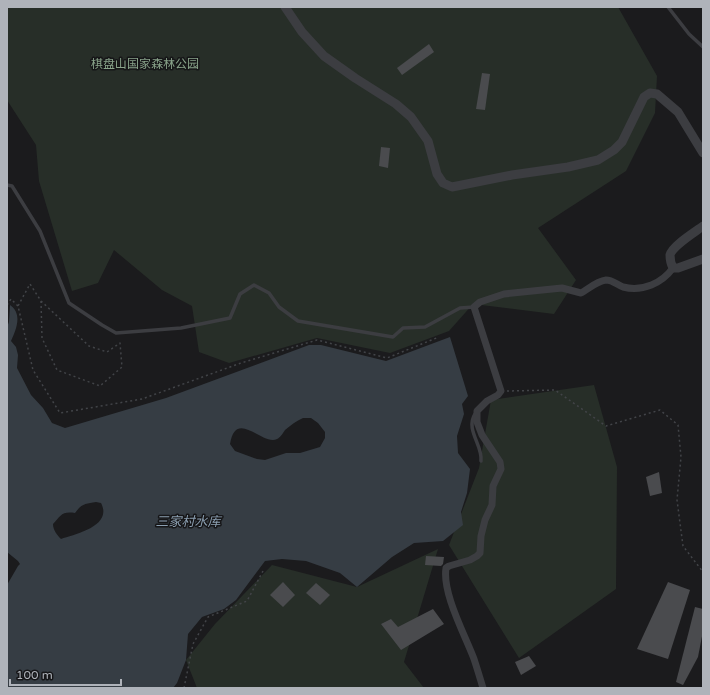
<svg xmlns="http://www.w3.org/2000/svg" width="710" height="695" viewBox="0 0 710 695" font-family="'Varela Round','Noto Sans SC',sans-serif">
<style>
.green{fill:#272e28}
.water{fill:#363d44;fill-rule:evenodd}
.building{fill:#4a4b4e}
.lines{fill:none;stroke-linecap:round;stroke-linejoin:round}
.path{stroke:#424448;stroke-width:1.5;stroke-dasharray:2 3;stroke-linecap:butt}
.service{stroke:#3c3d41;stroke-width:3.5}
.minor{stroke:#3c3d41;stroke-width:7}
.tertiary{stroke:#3c3d41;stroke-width:9}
.labels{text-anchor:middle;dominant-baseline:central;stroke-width:3;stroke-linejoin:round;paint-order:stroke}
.park-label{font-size:12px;fill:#89a38a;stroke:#161618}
.water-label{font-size:13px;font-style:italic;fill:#8b9fb1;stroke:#161618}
</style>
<rect width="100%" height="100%" fill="#1b1b1d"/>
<g class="green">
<path d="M 7,7 L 618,7 L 657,76 L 655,113 L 626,171 L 538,228 L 576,280 L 554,314 L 473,304 L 449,331 L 390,353 L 317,338 L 229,363 L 199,352 L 192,306 L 162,290 L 114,250 L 98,283 L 72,291 L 39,181 L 36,145 L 7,100 Z"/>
<path d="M 594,385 L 617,467 L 616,589 L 519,658 L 449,545 L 479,468 L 491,400 Z"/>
<path d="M 438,549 L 404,662 L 424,688 L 197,688 L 186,660 L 215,624 L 272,565 L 357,587 Z"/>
</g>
<path class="water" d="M 10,305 C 23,314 16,330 11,341 L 16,347 L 18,355 L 17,368 L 31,395 L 43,408 L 52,423 L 65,428 L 166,398 L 309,345 L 321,345 L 386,361 L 450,337 L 468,396 L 462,404 L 464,414 L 457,436 L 458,453 L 470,469 L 467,493 L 461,512 L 463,525 L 443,541 L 414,543 L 392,557 L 357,587 L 340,573 L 306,561 L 282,559 L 265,561 L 236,600 L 224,609 L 202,617 L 188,634 L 186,660 L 177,683 L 173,688 L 7,688 L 7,585 L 18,566 L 20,564 L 18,561 L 7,552 L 7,327 L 9,322 ZM 303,418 L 311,418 L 318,423 L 325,432 L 325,438 L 320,447 L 300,453 L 286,453 L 265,460 L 257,459 L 235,451 L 230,444 C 236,408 262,446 277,439 C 280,438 283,433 285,430 C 291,425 296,421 303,418 ZM 96,502 L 101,503 C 113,526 76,534 61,539 C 57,535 53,530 53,524 C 61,516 61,511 75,513 C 82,503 86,504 96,502 Z"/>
<g class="building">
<path d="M 429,44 L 434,52 L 402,75 L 397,68 Z"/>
<path d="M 482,73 L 490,74 L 485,110 L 476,109 Z"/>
<path d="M 381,147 L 390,148 L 388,168 L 379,166 Z"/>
<path d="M 659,472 L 662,493 L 650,496 L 646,477 Z"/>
<path d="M 426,556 L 444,557 L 443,564 L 441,566 L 425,565 Z"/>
<path d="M 283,582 L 295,595 L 283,607 L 270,595 Z"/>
<path d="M 668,582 L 690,590 L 668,659 L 637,649 Z"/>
<path d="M 316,583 L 330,595 L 320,605 L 306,593 Z"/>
<path d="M 695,607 L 703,609 L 703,631 L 698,657 L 683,685 L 676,682 Z"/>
<path d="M 433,609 L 444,624 L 401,650 L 381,624 L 391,619 L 398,627 Z"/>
<path d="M 529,656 L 536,666 L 521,675 L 515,662 Z"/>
</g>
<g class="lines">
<g class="path">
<path d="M 41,301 L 42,338 L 57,370 L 100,386 L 122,367 L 120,343 L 107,352 L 89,346 L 41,301 L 30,284 L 18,306 L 33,370 L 60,413 L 142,399 L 241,363 L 317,340 L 387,358 L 439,337"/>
<path d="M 7,305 L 11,299 L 18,306"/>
<path d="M 507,391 L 555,390 L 606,426 L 660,410 L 678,425 L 681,457 L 677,500 L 683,546 L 703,572"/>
<path d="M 184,688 L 193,644 L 208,617 L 247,601 L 263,571"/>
</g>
<g class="service">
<path d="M 668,7 L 689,34 L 703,47"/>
<path d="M 7,185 L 12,186 L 40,231 L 69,303 L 102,325 L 116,333 L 181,328 L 230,318 L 240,294 L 254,285 L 269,293 L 279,307 L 298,321 L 393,337 L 403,328 L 425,327 L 460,308 L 474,307"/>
<path d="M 475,414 C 465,430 483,445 481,461"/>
</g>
<path class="minor" d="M 483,688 C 480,678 477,668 474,659 C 465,635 442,593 446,568 L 449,566 L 470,560 L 477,556 L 480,553 L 481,536 L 485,520 L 492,505 L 493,486 L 501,469 L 500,462 L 482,435 L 477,422 L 477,411 L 487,401 L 498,395 L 501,391 L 474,307 L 480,302 L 504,294 L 562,288 L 581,293 C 588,289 597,281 606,280 C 613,280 617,285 623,287 C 643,292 662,283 673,268"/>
<g class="tertiary">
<path d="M 285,7 L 302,32 L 324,56 L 355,78 L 396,104 L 411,117 L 428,141 L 437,174 L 443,183 L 452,187 L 512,175 L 568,167 L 598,160 L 614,150 L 622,142 L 644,97 L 650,93 L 657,94 L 678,112 L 703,153"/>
<path d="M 703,226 C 695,232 672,246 670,255 C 670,260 671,264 673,268 L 678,268 L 703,259"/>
</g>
</g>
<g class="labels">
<g class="park-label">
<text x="145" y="64">棋盘山国家森林公园</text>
</g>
<g class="water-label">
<text x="188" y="522">三家村水库</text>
</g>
</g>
<rect width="710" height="695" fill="none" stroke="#afb3ba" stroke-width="16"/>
<path d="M10 679v6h111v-6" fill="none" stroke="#afb3ba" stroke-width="2"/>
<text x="16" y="679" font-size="12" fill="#afb3ba" stroke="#161618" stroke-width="3" paint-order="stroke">100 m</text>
</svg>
